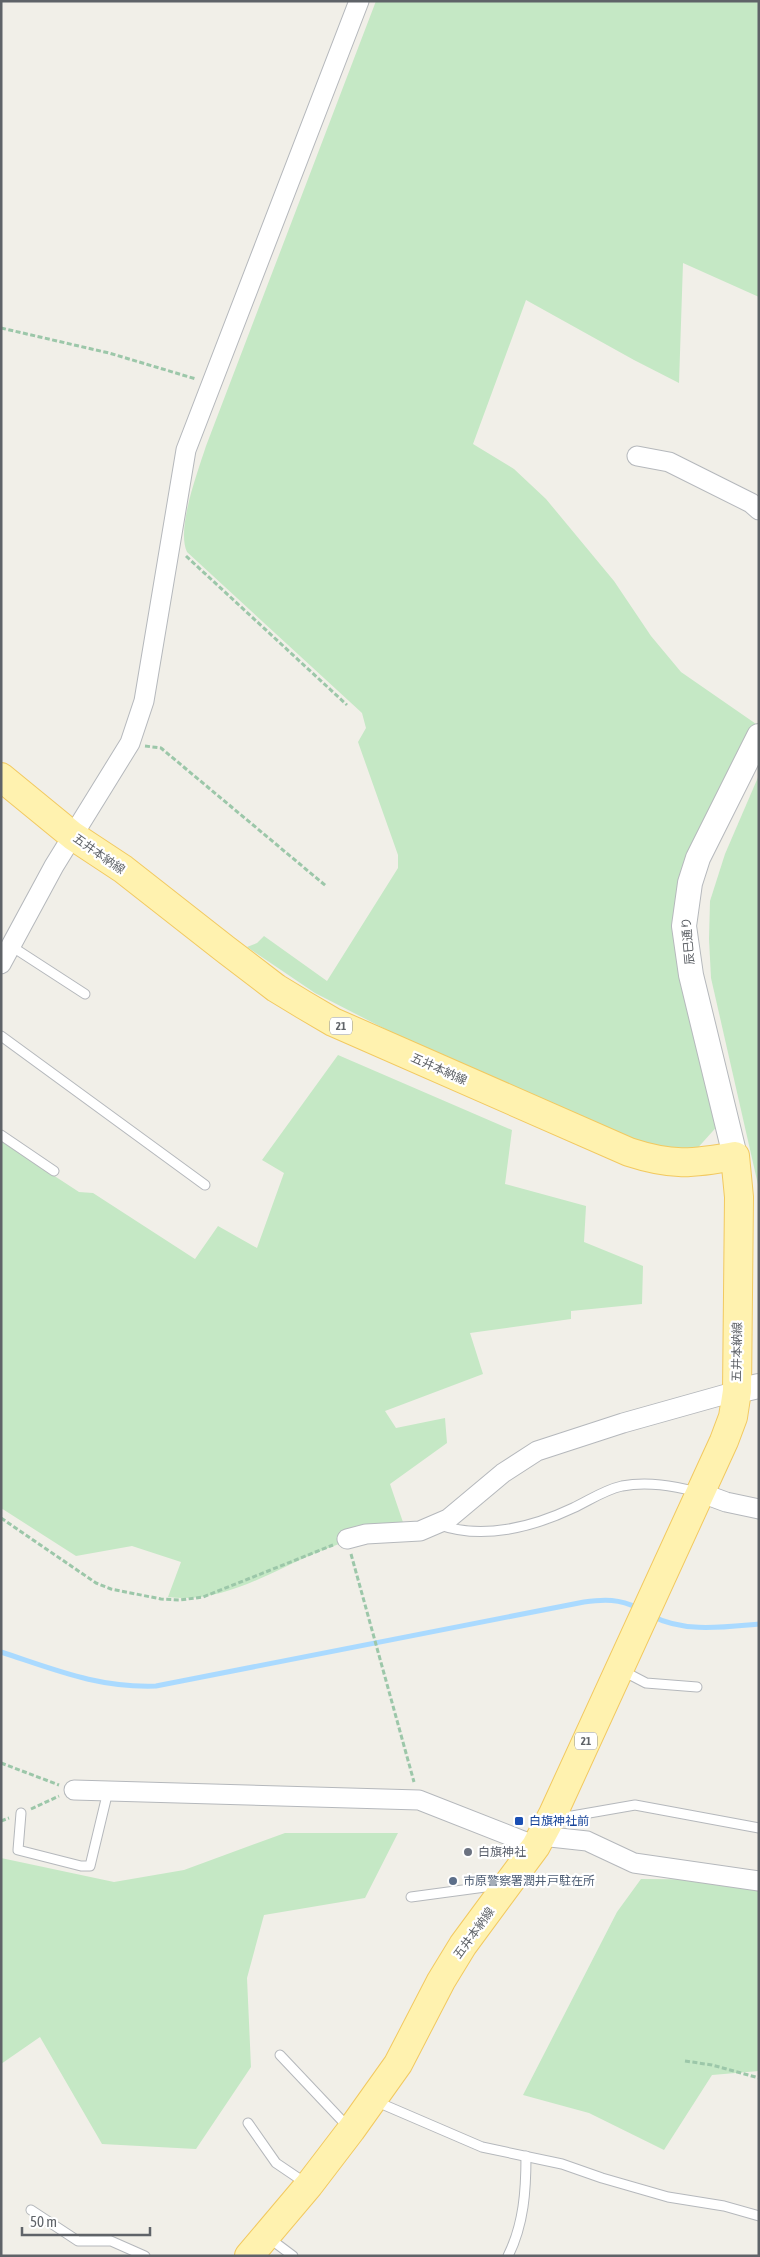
<svg xmlns="http://www.w3.org/2000/svg" width="760" height="2257" viewBox="0 0 760 2257" font-family="'Asap Condensed','Noto Sans JP',sans-serif">
<style>
.green{fill:#c5e8c5}
.lines{fill:none;stroke-linecap:round;stroke-linejoin:round}
.stream{stroke:#aadaff;stroke-width:5}
.service-casing{stroke:#b5b8bc;stroke-width:11}
.minor-casing{stroke:#b5b8bc;stroke-width:21}
.tertiary-casing{stroke:#b5b8bc;stroke-width:26}
.primary-casing{stroke:#f2c960;stroke-width:30}
.path{stroke:#9cc7a9;stroke-width:3;stroke-dasharray:5 2.5;stroke-linecap:butt}
.service{stroke:#fff;stroke-width:9}
.minor{stroke:#fff;stroke-width:19}
.tertiary{stroke:#fff;stroke-width:24}
.primary{stroke:#fff2af;stroke-width:28}
.transit-dot{fill:#1a4fb4;stroke:#fff;stroke-width:2}
.worship-dot{fill:#6b7280;stroke:#fff;stroke-width:2}
.service-dot{fill:#5c6f8a;stroke:#fff;stroke-width:2}
.labels{text-anchor:middle;dominant-baseline:central;stroke-width:4.5;stroke-linejoin:round;paint-order:stroke}
.shield{fill:#fff;stroke:#8f9295;stroke-width:1}
.shield-label{font-size:11px;font-weight:bold;fill:#5f6368}
.street-label{font-size:12px;fill:#5f6368;stroke:#fff}
.transit-label{font-size:12px;fill:#164399;stroke:#fff;text-anchor:start}
.worship-label{font-size:12px;fill:#5b616d;stroke:#fff;text-anchor:start}
.service-label{font-size:12px;fill:#4e5e75;stroke:#fff;text-anchor:start}
</style>
<rect width="100%" height="100%" fill="#f1efe8"/>
<g class="green">
<path d="M 376,1 L 759,1 L 759,297 L 683,263 L 679,383 L 634,360 L 526,300 L 473,444 L 514,469 L 546,499 L 614,581 L 651,636 L 681,672 L 759,726 L 685,875 L 721,1122 L 694,1152 L 644,1145 L 391,1032 L 315,993 L 247,947 L 257,943 L 264,936 L 327,981 L 398,868 L 398,855 L 358,742 L 366,728 L 362,713 L 187,552 C 176,529 198,471 206,446 Z"/>
<path d="M 759,775 L 759,1189 L 711,978 L 709,939 L 710,901 L 725,854 Z"/>
<path d="M 338,1055 L 512,1130 L 505,1184 L 586,1206 L 584,1242 L 643,1266 L 642,1304 L 571,1311 L 571,1319 L 470,1333 L 483,1374 L 385,1411 L 396,1428 L 445,1418 L 447,1443 L 390,1484 L 407,1534 C 390,1536 370,1536 353,1540 C 292,1555 234,1606 168,1597 L 181,1562 L 132,1546 L 76,1556 L 1,1508 L 1,1141 L 79,1192 L 93,1193 L 195,1259 L 218,1226 L 257,1248 L 284,1173 L 262,1160 Z"/>
<path d="M 285,1833 L 398,1833 L 365,1898 L 264,1915 L 247,1978 L 251,2067 L 196,2149 L 102,2144 L 40,2037 L 1,2064 L 1,1858 L 114,1882 L 184,1870 Z"/>
<path d="M 641,1879 L 759,1880 L 759,2071 L 712,2075 L 664,2150 L 589,2113 L 523,2095 L 617,1912 Z"/>
</g>
<g class="lines">
<g class="stream">
<path d="M 652,1616 C 684,1633 724,1627 759,1624"/>
<path d="M 1,1652 C 56,1670 98,1688 156,1686 L 584,1602 C 605,1599 619,1599 638,1608"/>
</g>
<defs>
<g id="service">
<path d="M 11,946 L 85,994"/>
<path d="M 1,1036 L 205,1185"/>
<path d="M 1,1135 L 54,1171"/>
<path d="M 440,1525 C 483,1540 533,1527 573,1508 C 590,1500 604,1490 622,1486 C 648,1481 673,1486 698,1492"/>
<path d="M 621,1670 L 646,1683 L 697,1687"/>
<path d="M 21,1813 L 18,1850 L 81,1866 L 90,1866 L 108,1791"/>
<path d="M 557,1815 L 572,1816 L 635,1805 L 759,1828"/>
<path d="M 411,1897 L 500,1885"/>
<path d="M 280,2055 L 349,2128"/>
<path d="M 375,2101 L 482,2147 L 562,2164 L 602,2178 L 668,2197 L 724,2206 L 759,2216"/>
<path d="M 248,2123 L 276,2163 L 307,2184"/>
<path d="M 31,2210 L 78,2241 L 111,2241 L 145,2256"/>
<path d="M 269,2238 L 293,2256"/>
<path d="M 508,2256 C 524,2224 526,2190 526,2156"/>
</g>
<g id="minor">
<path d="M 637,456 L 669,462 L 751,503 L 759,510"/>
<path d="M 1,964 L 54,866 L 130,743 L 144,701 L 186,450 L 359,1"/>
<path d="M 699,1492 L 726,1502 L 759,1509"/>
<path d="M 347,1539 L 366,1534 L 420,1531 L 448,1519 L 503,1473 L 537,1451 L 623,1423 L 737,1391"/>
<path d="M 74,1790 L 419,1800 L 536,1846"/>
<path d="M 541,1836 L 587,1841 L 634,1863 L 759,1881"/>
</g>
<g id="tertiary">
<path d="M 735,1156 L 691,975 L 684,926 L 690,883 L 698,858 L 759,736"/>
<path d="M 737,1391 L 759,1386"/>
</g>
<path id="primary" d="M 1,777 L 73,836 L 123,869 L 225,949 L 276,988 L 304,1005 L 333,1022 L 629,1152 C 672,1166 691,1164 735,1156 L 739,1197 L 737,1391 L 733,1417 L 724,1441 L 553,1814 L 536,1846 L 463,1945 L 441,1981 L 398,2064 L 351,2130 L 309,2185 L 249,2256"/>
</defs>
<use href="#service" class="service-casing"/>
<use href="#minor" class="minor-casing"/>
<use href="#tertiary" class="tertiary-casing"/>
<use href="#primary" class="primary-casing"/>
<g class="path">
<path d="M 1,328 L 109,353 L 196,379"/>
<path d="M 186,556 L 347,705"/>
<path d="M 145,746 L 161,748 L 326,886"/>
<path d="M 1,1518 L 96,1583 L 111,1589 L 161,1599 L 180,1600 L 203,1597 L 333,1545"/>
<path d="M 351,1554 L 414,1782"/>
<path d="M 1,1763 L 59,1785"/>
<path d="M 31,1809 L 59,1796"/>
<path d="M 1,1821 L 9,1818"/>
<path d="M 685,2061 L 712,2065 L 759,2078"/>
</g>
<use href="#service" class="service"/>
<use href="#minor" class="minor"/>
<use href="#tertiary" class="tertiary"/>
<use href="#primary" class="primary"/>
</g>
<rect class="transit-dot" x="514" y="1816" width="10" height="10" rx="2.5"/>
<circle class="worship-dot" cx="468" cy="1852" r="5"/>
<circle class="service-dot" cx="453" cy="1881" r="5"/>
<g class="labels">
<g class="shield">
<rect x="330" y="1017.5" width="22" height="17" rx="4"/>
<rect x="575" y="1732.5" width="22" height="17" rx="4"/>
</g>
<g class="shield-label">
<text x="341" y="1026">21</text>
<text x="586" y="1741">21</text>
</g>
<g class="street-label">
<text transform="translate(99 854) rotate(35)">五井本納線</text>
<text transform="translate(688 941) rotate(-95)">辰巳通り</text>
<text transform="translate(439 1069) rotate(24)">五井本納線</text>
<text transform="translate(737 1352) rotate(-89)">五井本納線</text>
<text transform="translate(474 1933) rotate(-54)">五井本納線</text>
</g>
<g class="transit-label">
<text x="529" y="1821">白旗神社前</text>
</g>
<g class="worship-label">
<text x="478" y="1852">白旗神社</text>
</g>
<g class="service-label">
<text x="463" y="1881">市原警察署潤井戸駐在所</text>
</g>
</g>
<rect width="760" height="2257" fill="none" stroke="#5f6368" stroke-width="5"/>
<path d="M22 2227v8h128v-8" fill="none" stroke="#5f6368" stroke-width="2.5"/>
<text x="30" y="2227" font-size="15" fill="#5f6368" stroke="#ffffff" stroke-width="4" paint-order="stroke">50 m</text>
</svg>
